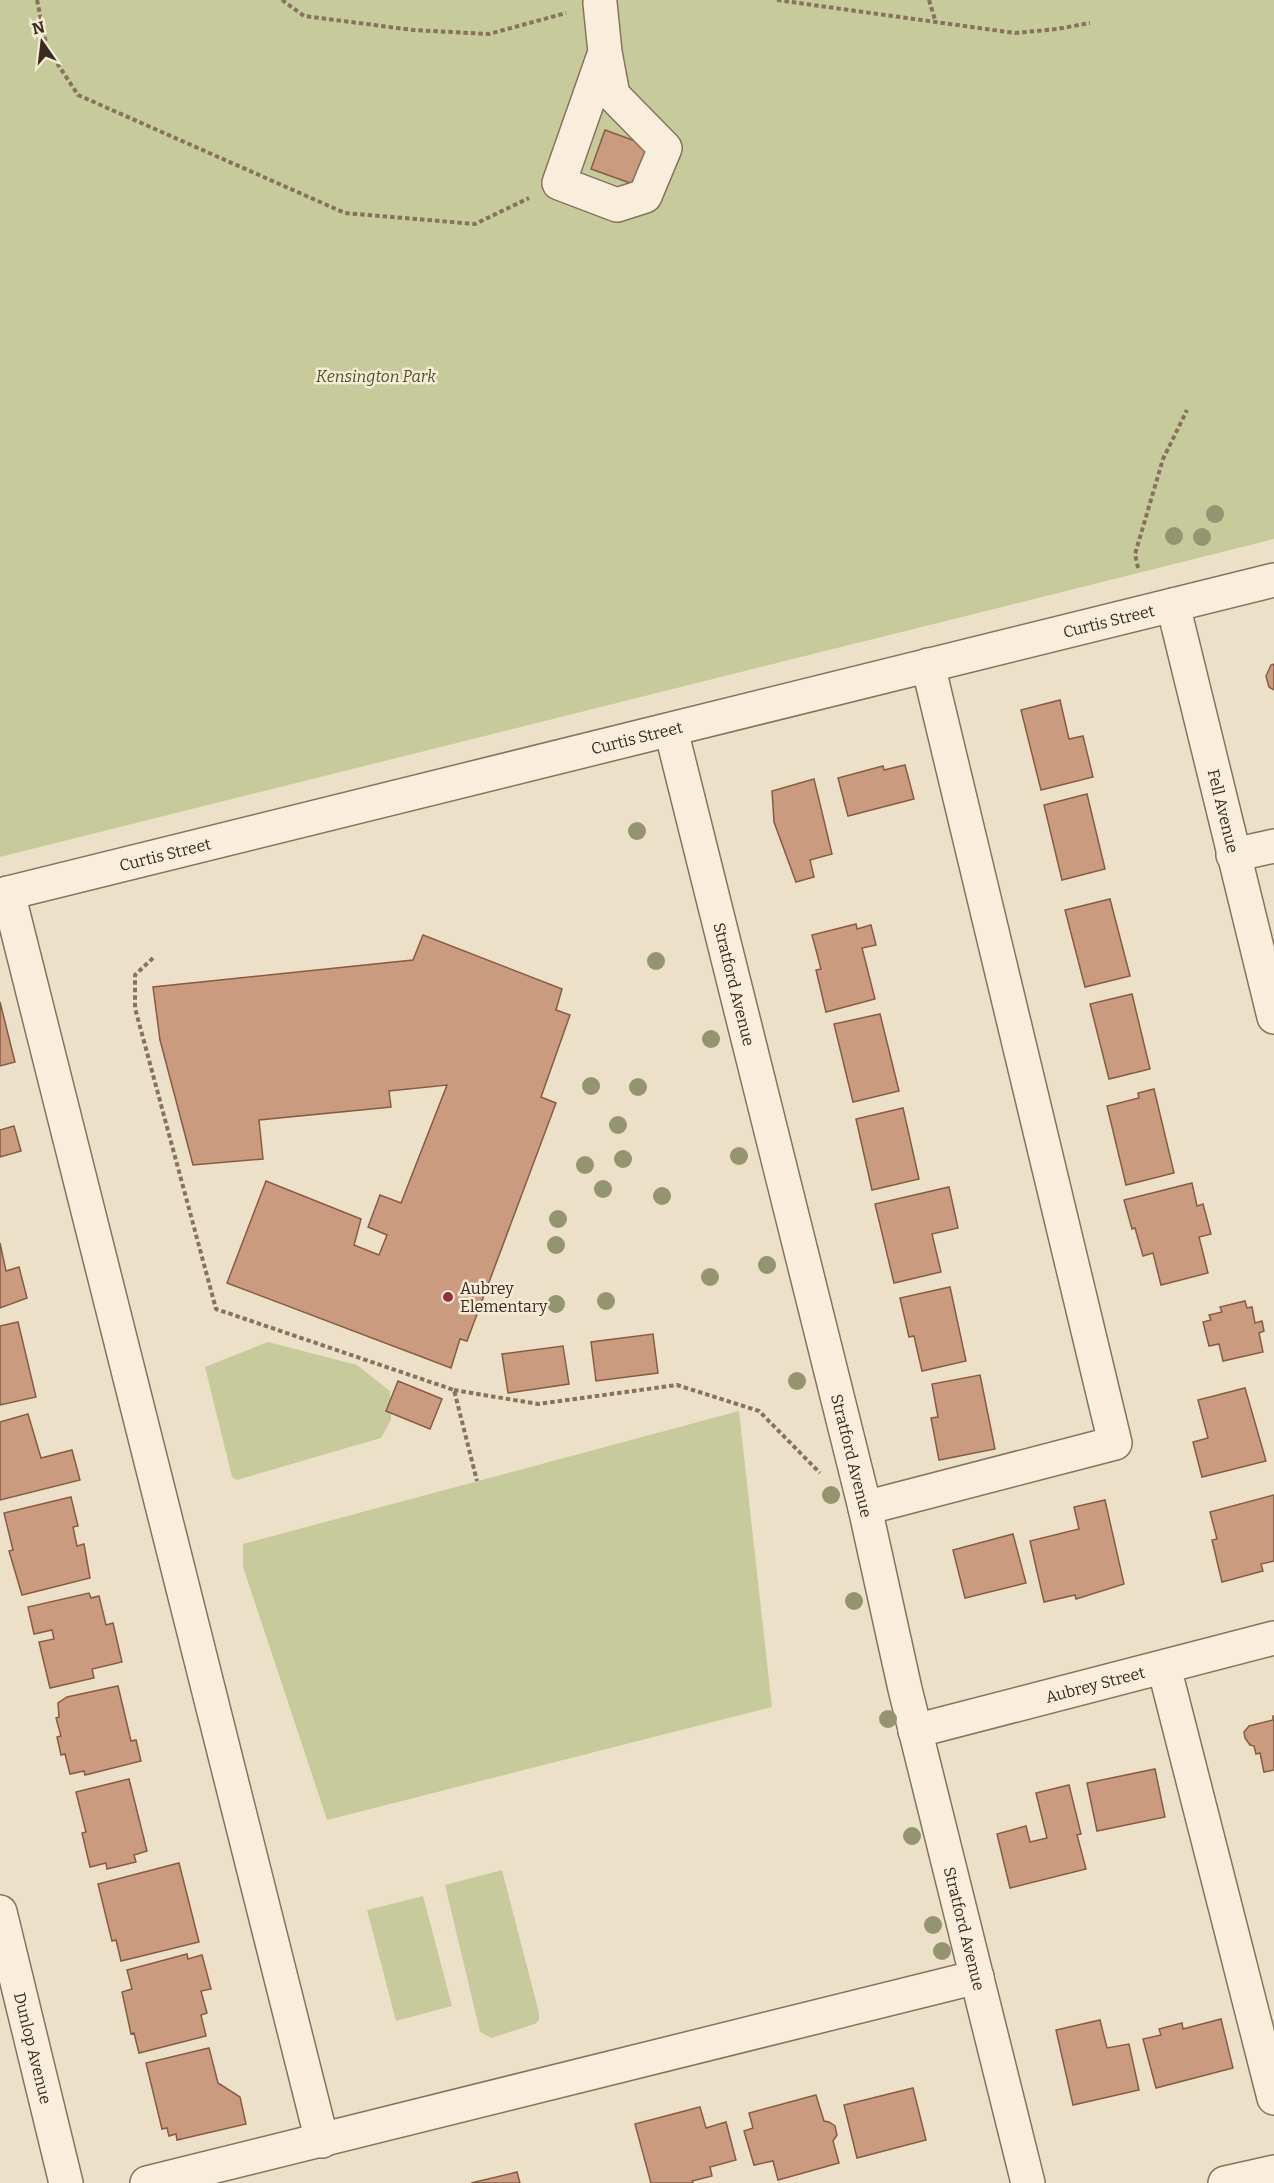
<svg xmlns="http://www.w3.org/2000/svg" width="1274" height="2183" viewBox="0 0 1274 2183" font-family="Bitter,serif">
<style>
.green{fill:#c7cb9c}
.building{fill:#ca9b7f;stroke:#875c44;stroke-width:1.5}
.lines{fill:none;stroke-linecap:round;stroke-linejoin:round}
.minor-casing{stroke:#88725d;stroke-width:36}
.path{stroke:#88725d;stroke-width:4;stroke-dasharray:4.5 3;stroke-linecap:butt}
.minor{stroke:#f8eedb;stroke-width:33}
.tree{fill:#949470}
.poi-dot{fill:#953034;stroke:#f5ebd7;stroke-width:2}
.labels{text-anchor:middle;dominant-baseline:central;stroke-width:5;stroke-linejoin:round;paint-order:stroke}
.park-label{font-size:16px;font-style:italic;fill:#4b5528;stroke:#f5ebd7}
.street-label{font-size:16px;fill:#392b20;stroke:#f5ebd7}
.poi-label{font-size:16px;fill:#392b20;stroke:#f5ebd7;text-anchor:start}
</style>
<rect width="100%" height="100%" fill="#ede0c8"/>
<g class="green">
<path d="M 0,0 L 1274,0 L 1274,539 L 0,857 Z"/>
<path d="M 268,1342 L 357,1365 L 390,1391 L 391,1420 L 381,1438 L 237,1480 L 232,1477 L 205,1367 Z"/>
<path d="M 739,1411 L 772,1707 L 327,1820 L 243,1567 L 243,1544 Z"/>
<path d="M 502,1870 L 539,2013 L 539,2020 L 535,2024 L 491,2038 L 480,2032 L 445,1885 Z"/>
<path d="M 423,1896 L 452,2006 L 396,2021 L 367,1910 Z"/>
</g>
<g class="building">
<path d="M 605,130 L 657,149 L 644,188 L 591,169 Z"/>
<path d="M 1274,664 L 1274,690 L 1269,687 L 1266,676 L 1271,665 Z"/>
<path d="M 1060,700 L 1069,739 L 1083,736 L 1093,777 L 1041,790 L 1021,710 Z"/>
<path d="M 905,765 L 914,799 L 848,816 L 838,778 L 883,766 L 884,770 Z"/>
<path d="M 814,779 L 832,854 L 810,860 L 814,877 L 796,882 L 774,822 L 772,791 Z"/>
<path d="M 1087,794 L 1105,869 L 1062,880 L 1044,805 Z"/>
<path d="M 1110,899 L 1130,976 L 1085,987 L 1065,910 Z"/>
<path d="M 856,924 L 857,929 L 871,925 L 876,945 L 862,948 L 875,999 L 826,1012 L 816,970 L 821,969 L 812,935 Z"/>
<path d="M 423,935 L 562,989 L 556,1010 L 570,1015 L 541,1097 L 556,1103 L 467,1341 L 460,1339 L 451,1368 L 227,1283 L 266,1181 L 361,1219 L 354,1245 L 379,1255 L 387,1235 L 368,1227 L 380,1195 L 401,1203 L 447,1085 L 389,1091 L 391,1107 L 259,1120 L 263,1159 L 193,1165 L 160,1040 L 153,987 L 413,960 Z"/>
<path d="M 1132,994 L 1150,1069 L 1109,1079 L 1090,1004 Z"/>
<path d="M 0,1002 L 15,1062 L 0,1066 Z"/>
<path d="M 880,1014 L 899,1091 L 853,1102 L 834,1024 Z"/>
<path d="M 1154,1089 L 1174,1173 L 1126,1185 L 1107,1106 L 1139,1098 L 1138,1093 Z"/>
<path d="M 903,1108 L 919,1179 L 872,1190 L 856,1119 Z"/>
<path d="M 14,1126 L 21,1151 L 0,1157 L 0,1130 Z"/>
<path d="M 1192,1183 L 1197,1206 L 1203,1204 L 1211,1234 L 1199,1237 L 1208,1273 L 1161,1285 L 1153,1253 L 1143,1256 L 1135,1228 L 1132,1229 L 1124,1200 Z"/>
<path d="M 949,1187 L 958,1228 L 932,1234 L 941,1272 L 894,1283 L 875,1204 Z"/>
<path d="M 0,1243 L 6,1271 L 19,1267 L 27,1298 L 0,1308 Z"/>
<path d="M 950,1287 L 966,1361 L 922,1371 L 914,1336 L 909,1337 L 900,1298 Z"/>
<path d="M 1245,1301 L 1247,1308 L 1252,1307 L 1255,1323 L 1262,1321 L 1264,1331 L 1259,1333 L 1263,1352 L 1223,1361 L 1219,1344 L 1209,1346 L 1203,1322 L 1211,1320 L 1209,1315 L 1222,1312 L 1220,1307 Z"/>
<path d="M 18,1322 L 36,1397 L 0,1405 L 0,1326 Z"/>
<path d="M 653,1334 L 658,1373 L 596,1381 L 591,1342 Z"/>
<path d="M 563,1346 L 569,1384 L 508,1393 L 502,1354 Z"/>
<path d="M 980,1375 L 995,1449 L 939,1460 L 931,1418 L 938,1417 L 932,1384 Z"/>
<path d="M 398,1381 L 442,1399 L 430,1429 L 386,1411 Z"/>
<path d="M 1245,1388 L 1266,1461 L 1202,1477 L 1193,1442 L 1208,1438 L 1198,1400 Z"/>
<path d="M 28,1414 L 41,1458 L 72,1450 L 80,1480 L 0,1500 L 0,1422 Z"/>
<path d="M 1274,1495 L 1274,1561 L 1261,1564 L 1263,1571 L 1222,1582 L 1212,1540 L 1217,1539 L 1210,1512 Z"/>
<path d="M 71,1497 L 78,1526 L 73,1527 L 77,1546 L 84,1544 L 90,1578 L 22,1595 L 9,1551 L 13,1550 L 4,1513 Z"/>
<path d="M 1105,1500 L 1124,1584 L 1076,1599 L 1075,1595 L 1044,1602 L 1030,1541 L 1079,1529 L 1074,1507 Z"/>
<path d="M 1013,1534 L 1026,1583 L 965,1598 L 953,1550 Z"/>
<path d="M 89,1593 L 91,1598 L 99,1596 L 106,1625 L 113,1623 L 122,1662 L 92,1669 L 94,1678 L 50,1688 L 39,1642 L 54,1639 L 52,1630 L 34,1634 L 28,1607 Z"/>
<path d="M 118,1686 L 131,1741 L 136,1740 L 141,1761 L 85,1775 L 84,1771 L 70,1774 L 65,1754 L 61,1755 L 57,1737 L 61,1736 L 56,1718 L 59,1717 L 58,1703 L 67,1697 Z"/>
<path d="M 1273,1716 L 1274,1716 L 1274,1770 L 1264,1772 L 1260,1753 L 1256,1754 L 1254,1746 L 1250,1745 L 1245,1738 L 1244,1732 L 1249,1726 L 1273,1720 Z"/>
<path d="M 1155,1769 L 1165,1817 L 1097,1831 L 1087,1783 Z"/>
<path d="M 129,1779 L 147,1851 L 134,1855 L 136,1862 L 107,1869 L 106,1863 L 90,1867 L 82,1833 L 86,1832 L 76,1792 Z"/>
<path d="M 1069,1785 L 1081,1834 L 1077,1835 L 1086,1869 L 1010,1888 L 997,1834 L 1026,1826 L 1030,1842 L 1047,1838 L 1036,1793 Z"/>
<path d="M 179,1863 L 199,1942 L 121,1961 L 116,1940 L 112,1941 L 98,1884 Z"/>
<path d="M 187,1954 L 188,1959 L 202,1955 L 211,1989 L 201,1991 L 207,2013 L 201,2015 L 206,2036 L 139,2053 L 134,2033 L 131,2034 L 122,1992 L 132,1989 L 127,1970 Z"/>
<path d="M 1221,2019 L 1233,2068 L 1156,2088 L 1143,2039 L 1161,2035 L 1159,2029 L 1182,2023 L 1183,2029 Z"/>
<path d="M 1100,2020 L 1107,2048 L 1129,2044 L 1139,2090 L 1073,2105 L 1056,2030 Z"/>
<path d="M 209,2048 L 218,2083 L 240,2097 L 246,2124 L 177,2140 L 176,2134 L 169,2136 L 167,2128 L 162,2129 L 146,2063 Z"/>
<path d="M 913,2088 L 926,2140 L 857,2158 L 844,2105 Z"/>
<path d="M 816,2095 L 824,2121 L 829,2122 L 835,2126 L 837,2135 L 833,2141 L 839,2163 L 778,2180 L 773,2161 L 754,2165 L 744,2131 L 753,2128 L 749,2113 Z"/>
<path d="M 700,2107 L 706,2128 L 726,2122 L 736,2160 L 710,2167 L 712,2176 L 692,2181 L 693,2183 L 651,2183 L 635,2124 Z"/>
<path d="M 517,2172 L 520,2183 L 471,2183 Z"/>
</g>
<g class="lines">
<defs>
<g id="minor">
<path d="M 600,3 L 605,52 L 559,183 L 617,205 L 645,196 L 665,148 L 613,95 L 605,52"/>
<path id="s1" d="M 1173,605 L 1274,1017"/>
<path id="s2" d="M 671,730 L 865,1508 L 905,1689 L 1028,2183"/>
<path d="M 1233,855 L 1274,846"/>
<path d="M 8,893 L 322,2141"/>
<path id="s3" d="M 0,895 L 1274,580"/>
<path d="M 865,1508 L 1115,1443 L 928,665"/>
<path d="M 1164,1667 L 1274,2098"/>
<path id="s4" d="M 915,1731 L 1274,1638"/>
<path id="s5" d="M 0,1912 L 66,2183"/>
<path d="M 147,2183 L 977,1977"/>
<path d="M 1225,2183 L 1274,2172"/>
</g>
</defs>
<use href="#minor" class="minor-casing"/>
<g class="path">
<path d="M 37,0 L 47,48 L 78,95 L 345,213 L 475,224 L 529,198"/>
<path d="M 282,0 L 304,16 L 413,30 L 489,34 L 566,13"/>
<path d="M 777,0 L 1015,33 L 1057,29 L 1090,23"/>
<path d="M 929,0 L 936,23"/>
<path d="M 1138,568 L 1135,554 L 1163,459 L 1187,410"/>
<path d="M 153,958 L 135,975 L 135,1008 L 216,1309 L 454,1390 L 477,1481"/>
<path d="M 454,1390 L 538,1404 L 677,1385 L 759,1411 L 820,1473"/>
</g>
<use href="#minor" class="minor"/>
</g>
<g class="tree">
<circle cx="1215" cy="514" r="9"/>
<circle cx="1174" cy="536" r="9"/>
<circle cx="1202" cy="537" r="9"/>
<circle cx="637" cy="831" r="9"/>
<circle cx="656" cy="961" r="9"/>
<circle cx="711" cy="1039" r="9"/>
<circle cx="591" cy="1086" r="9"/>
<circle cx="638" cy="1087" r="9"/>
<circle cx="618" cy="1125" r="9"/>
<circle cx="739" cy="1156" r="9"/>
<circle cx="623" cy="1159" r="9"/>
<circle cx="585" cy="1165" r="9"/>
<circle cx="603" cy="1189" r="9"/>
<circle cx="662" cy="1196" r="9"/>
<circle cx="558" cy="1219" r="9"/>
<circle cx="556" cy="1245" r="9"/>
<circle cx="767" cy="1265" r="9"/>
<circle cx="710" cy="1277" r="9"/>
<circle cx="606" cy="1301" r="9"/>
<circle cx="556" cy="1304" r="9"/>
<circle cx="797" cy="1381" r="9"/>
<circle cx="831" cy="1495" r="9"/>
<circle cx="854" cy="1601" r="9"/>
<circle cx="888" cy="1719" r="9"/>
<circle cx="912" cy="1836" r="9"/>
<circle cx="933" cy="1925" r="9"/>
<circle cx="942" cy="1951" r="9"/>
</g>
<circle class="poi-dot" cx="448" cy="1297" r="6"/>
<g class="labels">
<g class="park-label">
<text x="376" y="376">Kensington Park</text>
</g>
<g class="street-label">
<text stroke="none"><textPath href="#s3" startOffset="1142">Curtis Street</textPath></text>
<text stroke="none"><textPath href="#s3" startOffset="656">Curtis Street</textPath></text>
<text stroke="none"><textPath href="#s1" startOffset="212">Fell Avenue</textPath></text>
<text stroke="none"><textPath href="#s3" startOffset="170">Curtis Street</textPath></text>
<text stroke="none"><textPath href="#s2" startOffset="262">Stratford Avenue</textPath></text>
<text stroke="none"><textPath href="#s2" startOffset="748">Stratford Avenue</textPath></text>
<text stroke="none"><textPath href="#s4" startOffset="186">Aubrey Street</textPath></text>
<text stroke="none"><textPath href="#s2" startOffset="1234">Stratford Avenue</textPath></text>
<text stroke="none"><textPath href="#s5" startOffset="140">Dunlop Avenue</textPath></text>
</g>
<g class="poi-label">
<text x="460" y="1288">Aubrey<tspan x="460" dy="18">Elementary</tspan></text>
</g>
</g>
<g transform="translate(42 42) rotate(346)" stroke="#f5ebd7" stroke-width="4.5" paint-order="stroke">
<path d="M0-4.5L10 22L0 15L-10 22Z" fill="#392b20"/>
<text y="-9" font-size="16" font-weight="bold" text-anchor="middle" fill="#392b20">N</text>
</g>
</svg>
